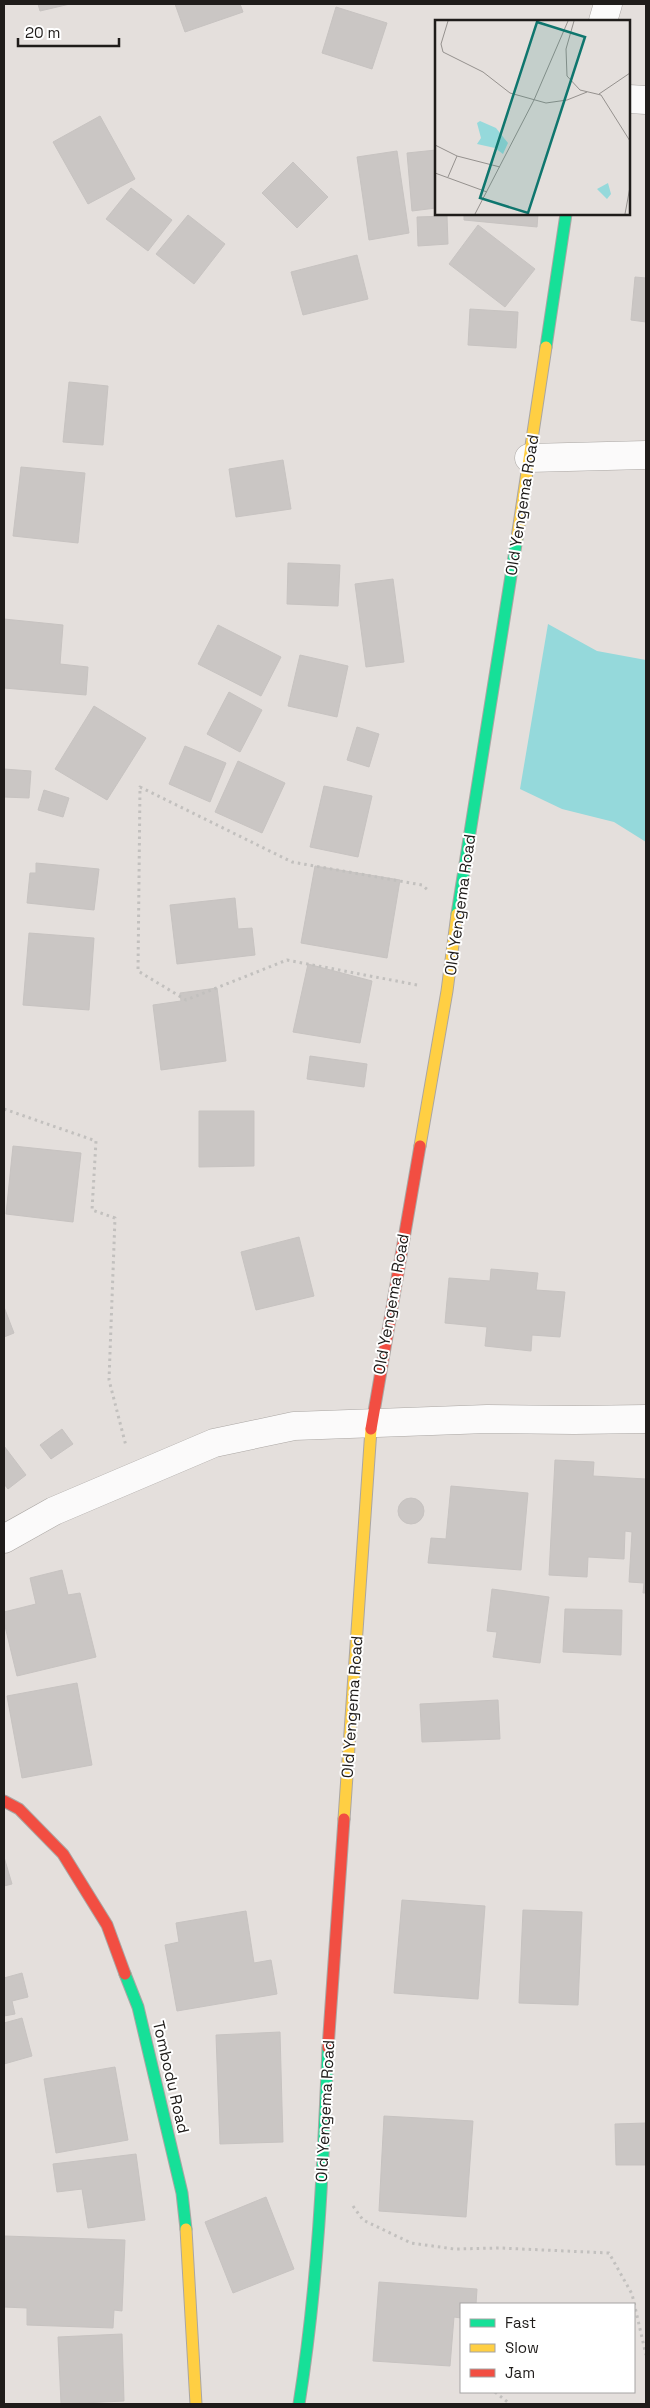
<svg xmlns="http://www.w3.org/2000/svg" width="650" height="2408" viewBox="0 0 650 2408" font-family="'Space Grotesk',sans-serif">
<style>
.water{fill:#95d9db}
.building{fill:#cac6c4;stroke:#c7c3c1}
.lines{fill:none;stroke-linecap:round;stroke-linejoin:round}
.street-casing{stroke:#aaa6a3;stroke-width:29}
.fast-casing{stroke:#aaa6a3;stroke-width:13}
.slow-casing{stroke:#aaa6a3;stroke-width:13}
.jam-casing{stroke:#aaa6a3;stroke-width:13}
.path{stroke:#c2c0be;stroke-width:3;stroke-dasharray:2.5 4;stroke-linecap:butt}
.street{stroke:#fbfafa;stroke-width:28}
.fast{stroke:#16e098;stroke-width:11}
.slow{stroke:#ffcf43;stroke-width:11}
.jam{stroke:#f24e42;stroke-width:11}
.labels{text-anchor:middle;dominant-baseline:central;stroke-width:4;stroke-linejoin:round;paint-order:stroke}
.street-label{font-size:16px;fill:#1f1c1a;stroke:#fff}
.inset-road{fill:none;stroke:#95918e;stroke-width:1}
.view{fill:#0f766e;fill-opacity:0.15;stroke:#0f766e;stroke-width:2.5}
.inset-edge{fill:none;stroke:#1f1c1a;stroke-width:2.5}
</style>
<rect width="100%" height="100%" fill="#e4dfdc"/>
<path class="water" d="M 548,624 L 597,651 L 646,660 L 646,842 L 614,822 L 562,809 L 520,789 Z"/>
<g class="building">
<path d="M 38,4 L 70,4 L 40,11 Z"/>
<path d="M 175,4 L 240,4 L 243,12 L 185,32 Z"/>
<path d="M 336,7 L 387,23 L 372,69 L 322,53 Z"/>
<path d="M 100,116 L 135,179 L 88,204 L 53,142 Z"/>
<path d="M 436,150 L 436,208 L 412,211 L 407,153 Z"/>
<path d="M 397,151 L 409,233 L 369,240 L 357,157 Z"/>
<path d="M 293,162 L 328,197 L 297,228 L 262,193 Z"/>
<path d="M 131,188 L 172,220 L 148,251 L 106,219 Z"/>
<path d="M 464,214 L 538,214 L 537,227 L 464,220 Z"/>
<path d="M 188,215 L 225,244 L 194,284 L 156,254 Z"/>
<path d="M 447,216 L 448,244 L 418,246 L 417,217 Z"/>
<path d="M 478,225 L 535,269 L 505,307 L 449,264 Z"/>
<path d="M 357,255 L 368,299 L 303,315 L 291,272 Z"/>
<path d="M 635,277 L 646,278 L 646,322 L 631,320 Z"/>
<path d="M 470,309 L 518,312 L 516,348 L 468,345 Z"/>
<path d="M 69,382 L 108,386 L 103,445 L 63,442 Z"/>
<path d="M 283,460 L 291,509 L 236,517 L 229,469 Z"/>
<path d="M 21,467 L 85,473 L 78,543 L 13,536 Z"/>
<path d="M 288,563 L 340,565 L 338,606 L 287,604 Z"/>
<path d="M 393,579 L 404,662 L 366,667 L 355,584 Z"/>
<path d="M 4,619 L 63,625 L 60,664 L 88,667 L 86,695 L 4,688 Z"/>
<path d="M 218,625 L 281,657 L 261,696 L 198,664 Z"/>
<path d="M 300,655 L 348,666 L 337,717 L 288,706 Z"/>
<path d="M 229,692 L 262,710 L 240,752 L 207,734 Z"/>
<path d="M 94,706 L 146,738 L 107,800 L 55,769 Z"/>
<path d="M 357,727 L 379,734 L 369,767 L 347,760 Z"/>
<path d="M 185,746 L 226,763 L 210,802 L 169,784 Z"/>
<path d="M 238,761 L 285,783 L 262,833 L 215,812 Z"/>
<path d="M 4,769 L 31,771 L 29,798 L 4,797 Z"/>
<path d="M 324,786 L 372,796 L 358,857 L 310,847 Z"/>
<path d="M 44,790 L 69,798 L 63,817 L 38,810 Z"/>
<path d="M 36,863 L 99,869 L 94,910 L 27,903 L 30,873 L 36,873 Z"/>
<path d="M 315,866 L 400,880 L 387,958 L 301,943 Z"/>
<path d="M 235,898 L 238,929 L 252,928 L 255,955 L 177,964 L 170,905 Z"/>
<path d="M 29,933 L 94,938 L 89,1010 L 23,1005 Z"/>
<path d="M 308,964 L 372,981 L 360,1043 L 293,1032 Z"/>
<path d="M 217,988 L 226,1061 L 161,1070 L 153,1005 L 181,1001 L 180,993 Z"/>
<path d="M 310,1056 L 367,1064 L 364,1087 L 307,1079 Z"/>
<path d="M 199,1111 L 254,1111 L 254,1166 L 199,1167 Z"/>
<path d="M 13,1146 L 81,1153 L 73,1222 L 6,1214 Z"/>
<path d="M 299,1237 L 314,1296 L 256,1310 L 241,1252 Z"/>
<path d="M 491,1269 L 538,1273 L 536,1290 L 565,1292 L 560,1337 L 532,1335 L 531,1351 L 485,1346 L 487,1327 L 445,1323 L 449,1278 L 490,1281 Z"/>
<path d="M 4,1307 L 14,1333 L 4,1337 Z"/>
<path d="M 62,1429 L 73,1444 L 51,1459 L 40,1445 Z"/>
<path d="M 4,1446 L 26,1475 L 8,1489 L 4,1484 Z"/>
<path d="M 555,1460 L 594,1462 L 593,1476 L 646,1479 L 646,1593 L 643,1593 L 644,1583 L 629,1582 L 632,1532 L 625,1531 L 624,1559 L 588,1557 L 587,1577 L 549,1575 Z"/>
<path d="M 451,1486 L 528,1493 L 521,1570 L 428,1563 L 431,1538 L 446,1539 Z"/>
<circle cx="411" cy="1511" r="13"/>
<path d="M 62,1570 L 68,1595 L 80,1593 L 96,1657 L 17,1676 L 4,1622 L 4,1612 L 36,1604 L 30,1578 Z"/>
<path d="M 492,1589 L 549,1597 L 540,1663 L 493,1657 L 497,1632 L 487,1631 Z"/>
<path d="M 565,1609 L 622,1610 L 621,1655 L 563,1652 Z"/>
<path d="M 77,1683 L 92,1765 L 22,1778 L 7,1696 Z"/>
<path d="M 498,1700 L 500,1739 L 422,1742 L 420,1704 Z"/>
<path d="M 4,1857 L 12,1884 L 4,1886 Z"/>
<path d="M 402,1900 L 485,1906 L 478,1999 L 394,1993 Z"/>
<path d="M 523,1910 L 582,1912 L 578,2005 L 519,2003 Z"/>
<path d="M 246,1911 L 254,1963 L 271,1960 L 277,1994 L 177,2011 L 165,1945 L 179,1942 L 176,1923 Z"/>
<path d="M 22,1973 L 28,1997 L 12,2001 L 15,2014 L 4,2016 L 4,1978 Z"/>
<path d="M 22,2018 L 32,2056 L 4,2064 L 4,2023 Z"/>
<path d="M 280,2032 L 283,2142 L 220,2144 L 216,2035 Z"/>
<path d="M 115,2067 L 128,2140 L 56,2153 L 44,2079 Z"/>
<path d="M 384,2116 L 473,2121 L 466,2217 L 379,2211 Z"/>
<path d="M 646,2123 L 646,2165 L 616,2165 L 615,2124 Z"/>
<path d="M 136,2154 L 145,2220 L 88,2228 L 82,2189 L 57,2192 L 53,2164 Z"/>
<path d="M 266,2197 L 294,2269 L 233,2293 L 205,2222 Z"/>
<path d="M 4,2236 L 125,2240 L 122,2311 L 114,2310 L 113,2328 L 27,2325 L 27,2308 L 4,2307 Z"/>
<path d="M 379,2282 L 477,2289 L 476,2304 L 461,2304 L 461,2318 L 454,2317 L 450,2366 L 373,2361 Z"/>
<path d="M 122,2334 L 124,2401 L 61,2404 L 58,2337 Z"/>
</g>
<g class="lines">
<defs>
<g id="street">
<path d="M 603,21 L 608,4"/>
<path d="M 629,99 L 646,100"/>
<path d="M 529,458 L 646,455"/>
<path d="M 4,1539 L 54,1511 L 214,1443 L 294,1426 L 487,1419 L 574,1420 L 646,1419"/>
</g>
<g id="fast">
<path d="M 546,347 L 566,214"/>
<path d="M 457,914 L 517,538"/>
<path d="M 125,1974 L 138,2007 L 182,2193 L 186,2229"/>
<path d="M 299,2404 C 318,2286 323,2167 328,2048"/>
</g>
<g id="slow">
<path d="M 517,538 L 546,347"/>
<path d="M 420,1146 L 447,991 L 457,914"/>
<path d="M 344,1819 L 371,1429"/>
<path d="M 186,2229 L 196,2404"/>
</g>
<g id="jam">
<path d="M 371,1429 L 420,1146"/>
<path d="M 4,1801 L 19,1809 L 63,1854 L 107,1925 L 125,1974"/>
<path d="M 328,2048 L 344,1819"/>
</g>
</defs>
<use href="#street" class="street-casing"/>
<use href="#fast" class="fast-casing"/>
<use href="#slow" class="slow-casing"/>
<use href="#jam" class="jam-casing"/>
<g class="path">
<path d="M 417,985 L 287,960 L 186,1000 L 138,971 L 140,787 L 292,862 L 422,885 L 429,891"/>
<path d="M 4,1109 L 96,1141 L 92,1210 L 115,1218 L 109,1380 L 126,1446"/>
<path d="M 353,2206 L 363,2220 L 411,2243 L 454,2249 L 500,2248 L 609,2253 L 632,2294 L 646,2355"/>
<path d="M 495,2392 L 510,2404"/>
</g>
<use href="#street" class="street"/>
<use href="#fast" class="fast"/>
<use href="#slow" class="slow"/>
<use href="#jam" class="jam"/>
</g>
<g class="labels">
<g class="street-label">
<text transform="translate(522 505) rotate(-81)">Old Yengema Road</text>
<text transform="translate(460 905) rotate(-82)">Old Yengema Road</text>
<text transform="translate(391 1304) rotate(-80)">Old Yengema Road</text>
<text transform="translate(352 1707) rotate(-86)">Old Yengema Road</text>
<text transform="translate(171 2077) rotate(77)">Tombodu Road</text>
<text transform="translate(325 2111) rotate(-87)">Old Yengema Road</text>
</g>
</g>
<g transform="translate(435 20)">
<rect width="195" height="195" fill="#e4dfdc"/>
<path d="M 45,101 L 61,108 L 73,123 L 68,134 L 60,128 L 42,124 L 46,118 L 42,103 ZM 173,163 L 176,174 L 172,179 L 162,169 Z" fill="#95d9db"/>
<path class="inset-road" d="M 13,1 L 6,24 L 8,32 L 48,52 L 75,73 L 111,83 L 132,80 L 152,72M 139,1 L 131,29 L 132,56 L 145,70 L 166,75 L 195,121M 164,74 L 195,53M 0,125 L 22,136 L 65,147M 0,153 L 52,172M 13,157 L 22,136M 40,194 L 99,80 L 133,1M 190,194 L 195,167"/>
<path class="view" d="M 102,2 L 150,17 L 93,193 L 45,178 Z"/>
<rect width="195" height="195" class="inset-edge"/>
</g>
<rect width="650" height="2408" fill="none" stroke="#1f1c1a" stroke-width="10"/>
<rect x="460" y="2303" width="175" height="90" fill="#ffffff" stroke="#a5a4a3"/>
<rect x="470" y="2319" width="25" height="8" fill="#16e098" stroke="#a5a4a3"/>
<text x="505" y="2328" font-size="15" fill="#1f1c1a">Fast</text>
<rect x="470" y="2344" width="25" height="8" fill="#ffcf43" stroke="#a5a4a3"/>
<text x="505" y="2353" font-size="15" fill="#1f1c1a">Slow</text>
<rect x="470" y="2369" width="25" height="8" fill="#f24e42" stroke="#a5a4a3"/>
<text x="505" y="2378" font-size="15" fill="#1f1c1a">Jam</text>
<path d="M18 38v8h101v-8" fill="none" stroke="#1f1c1a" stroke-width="2.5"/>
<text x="25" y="38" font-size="15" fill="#1f1c1a" stroke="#ffffff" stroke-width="4" paint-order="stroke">20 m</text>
</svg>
